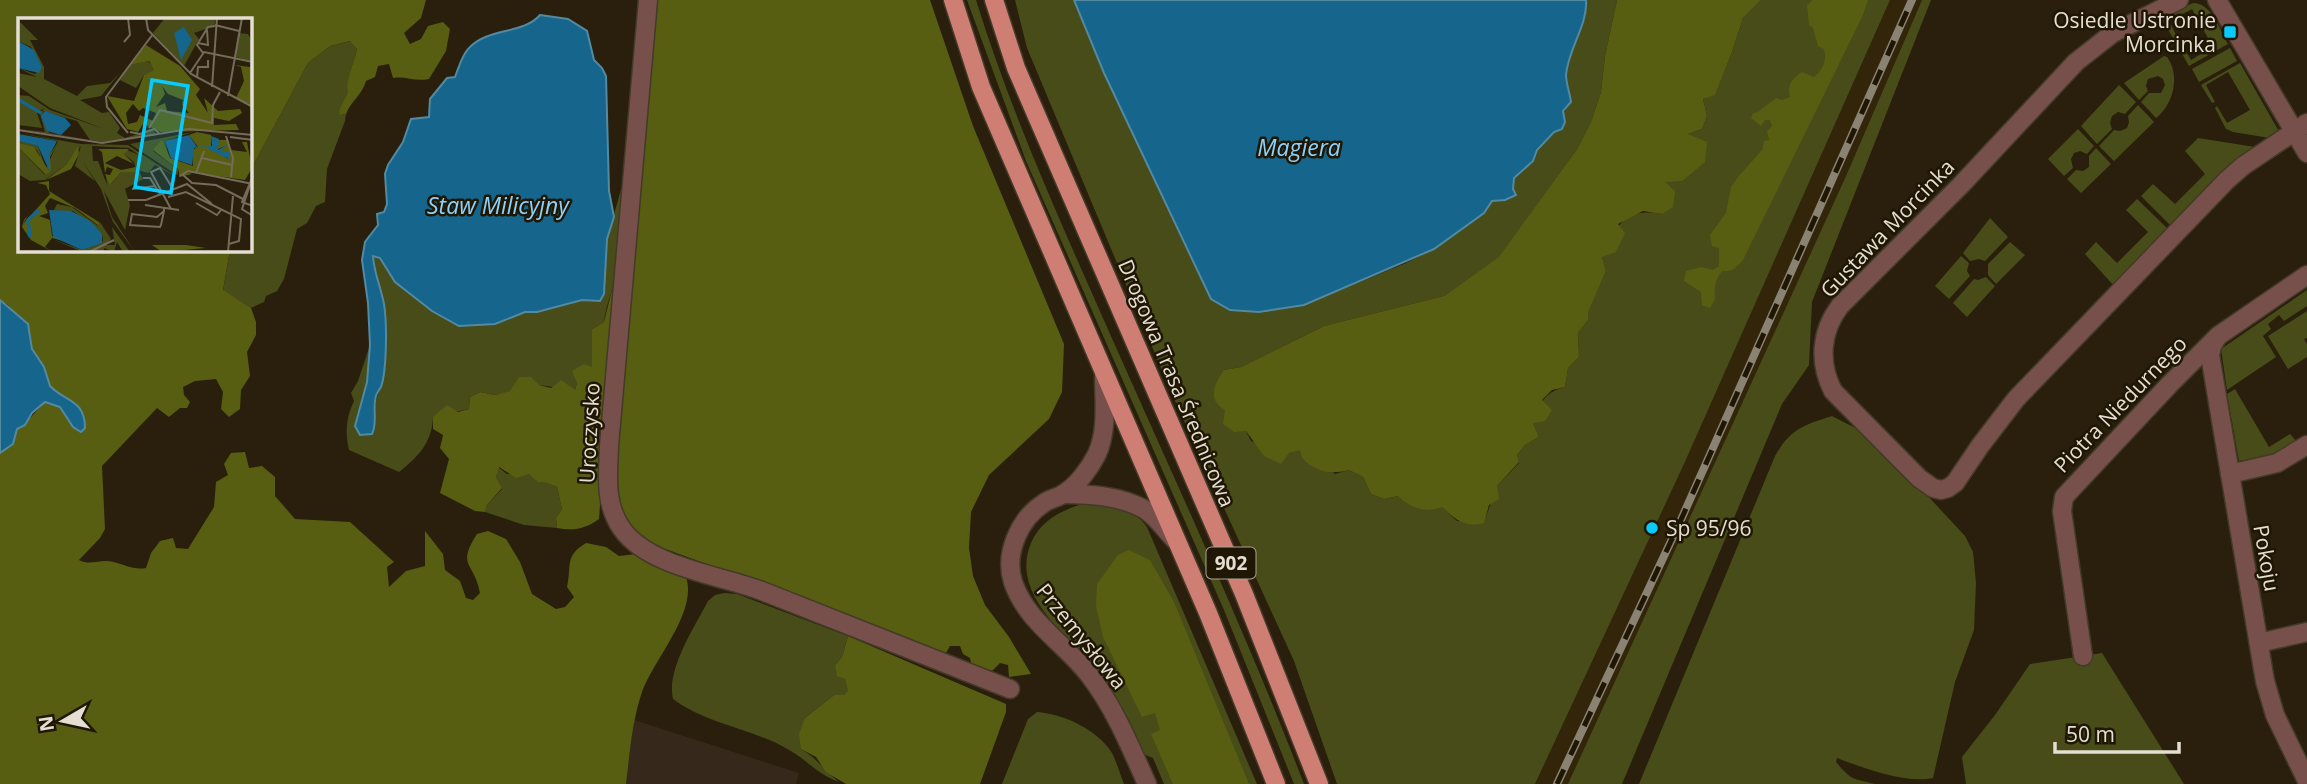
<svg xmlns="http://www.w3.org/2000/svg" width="2307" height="784" viewBox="0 0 2307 784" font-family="'Open Sans',sans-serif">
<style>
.industrial{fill:#36291c}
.built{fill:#32250a}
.green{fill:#474c18}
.forest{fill:#585e11}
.water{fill:#15658c;stroke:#5389a1;stroke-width:2}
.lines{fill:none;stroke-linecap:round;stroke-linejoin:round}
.minor-casing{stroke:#433a28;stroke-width:21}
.primary-casing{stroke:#433a28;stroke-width:21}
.minor{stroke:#78504b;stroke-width:18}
.primary{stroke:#cf7e73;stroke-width:18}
.rail-casing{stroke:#8a8272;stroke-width:8}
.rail{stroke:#1f1604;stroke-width:5;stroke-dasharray:16;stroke-linecap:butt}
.poi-dot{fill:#09cafa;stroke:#1f1604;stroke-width:2.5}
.labels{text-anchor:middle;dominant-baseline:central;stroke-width:5;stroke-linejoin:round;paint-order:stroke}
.shield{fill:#1f1604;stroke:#aaa294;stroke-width:2}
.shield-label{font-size:19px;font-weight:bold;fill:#e5ded2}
.poi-label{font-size:21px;fill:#e5ded2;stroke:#1f1604;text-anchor:end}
.street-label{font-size:21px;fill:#e5ded2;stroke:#1f1604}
.water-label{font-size:23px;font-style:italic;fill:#8dd1fa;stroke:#1f1604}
.inset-river{fill:none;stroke:#15658c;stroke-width:3.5}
.inset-road{fill:none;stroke:#746b5b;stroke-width:2}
.view{fill:#09cafa;fill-opacity:0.15;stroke:#09cafa;stroke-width:3.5}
.inset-edge{fill:none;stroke:#e5ded2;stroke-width:3.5}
</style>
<rect width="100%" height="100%" fill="#291f0c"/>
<path class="industrial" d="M 634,720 L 799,773 L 796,784 L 626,784 Z"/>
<path class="built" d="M 1890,0 L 1922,0 L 1846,176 L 1568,784 L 1535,784 L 1684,464 Z"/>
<g class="green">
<path d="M 967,0 L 976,0 C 1007,100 1049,196 1091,291 C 1163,455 1240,617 1304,784 L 1294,784 L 1224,610 L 1026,161 Z"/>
<path d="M 1015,0 L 1074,0 L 1085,29 L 1259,312 L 1304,305 L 1406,263 L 1434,249 L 1484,213 L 1492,201 L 1505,200 L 1516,195 L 1513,189 L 1514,178 L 1533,161 L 1537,150 L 1571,102 C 1570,94 1566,83 1566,75 C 1568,49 1588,25 1586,0 L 1617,0 L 1605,56 L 1601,92 L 1591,122 L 1577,149 L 1500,257 L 1444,296 L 1324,326 L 1241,367 L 1224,370 L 1225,410 L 1246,431 L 1251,441 L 1289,453 L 1300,449 L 1335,474 L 1349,470 L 1363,477 L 1371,494 L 1384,499 L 1398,496 L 1442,507 L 1457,521 L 1484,522 L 1497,486 L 1519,463 L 1517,455 L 1525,445 L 1539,437 L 1533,423 C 1540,404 1544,392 1565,387 L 1568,368 L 1579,357 L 1578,333 L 1588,320 L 1587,312 L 1606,271 L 1602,257 C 1617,226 1623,207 1662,214 L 1664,182 L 1688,134 L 1702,129 L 1707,116 L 1703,99 L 1715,94 L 1732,52 L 1743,18 L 1761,0 L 1890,0 L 1684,464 L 1535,784 L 1337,784 L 1294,661 L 1171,392 L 1027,48 Z"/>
<path d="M 1922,0 L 1931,0 L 1812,302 L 1809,365 L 1782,404 L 1622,784 L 1568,784 L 1846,176 Z"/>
<path d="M 2193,3 C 2212,3 2220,30 2228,44 L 2189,66 L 2177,45 L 2181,43 L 2191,60 L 2213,47 L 2192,9 L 2169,21 L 2178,39 L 2175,41 L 2162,20 L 2165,16 Z"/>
<path d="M 351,41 L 357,49 C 354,64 345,78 349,93 L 339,110 L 341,115 L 346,114 L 345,121 L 327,169 L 325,202 L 316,206 L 307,223 L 297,229 L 284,279 L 277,291 L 266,296 L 264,302 L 251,308 L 223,291 L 230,250 L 250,250 L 250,171 L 308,63 L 330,46 Z"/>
<path d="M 2230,48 L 2237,61 L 2199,82 L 2192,69 Z"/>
<path d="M 2164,56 L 2167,57 C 2181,76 2173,105 2156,118 L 2141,102 L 2149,93 L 2161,93 L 2165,85 L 2163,79 L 2158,76 L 2148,79 L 2146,86 L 2148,91 L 2139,100 L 2124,83 Z"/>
<path d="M 2240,63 L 2281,135 L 2276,139 L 2233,132 L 2226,129 L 2215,108 L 2217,106 L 2227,123 L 2250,110 L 2228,72 L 2206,85 L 2215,102 L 2212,103 L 2201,85 Z"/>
<path d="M 2119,85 L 2136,102 L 2125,114 L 2118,112 L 2112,116 L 2110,123 L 2112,129 L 2097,144 L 2081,126 Z"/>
<path d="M 2138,105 L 2154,122 L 2114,161 L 2099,146 L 2114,130 L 2120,131 L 2127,128 L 2129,122 L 2128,116 Z"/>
<path d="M 2078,129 L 2094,146 L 2087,154 L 2080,151 L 2074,153 L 2071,159 L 2073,168 L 2064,176 L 2048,159 Z"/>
<path d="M 2198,138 L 2255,147 L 2172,227 L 2141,196 L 2153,184 L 2175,204 L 2205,174 L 2185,151 Z"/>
<path d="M 2096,148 L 2111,164 L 2081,193 L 2067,179 L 2076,170 L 2083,171 L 2089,167 L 2089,156 Z"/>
<path d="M 624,179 C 622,210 621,243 616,273 C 613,290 606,305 604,322 L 592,329 L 592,368 L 577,383 L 575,390 L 539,385 L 495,395 L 480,392 L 470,397 L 469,409 L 433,417 C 432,443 418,457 399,472 L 349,450 C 345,432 346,418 354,401 L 351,393 L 358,381 L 370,345 L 367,382 L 361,401 L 375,410 C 375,399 379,393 382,383 C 385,368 386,349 386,333 C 386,306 375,283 373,256 L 380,257 L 395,282 L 459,326 L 495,324 L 525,312 L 537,311 L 582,300 L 600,301 L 604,284 L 607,239 Z"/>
<path d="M 2137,199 L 2169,230 L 2115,287 L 2085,254 L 2096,242 L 2117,263 L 2148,232 L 2126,210 Z"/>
<path d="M 1990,218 L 2008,237 L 1985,261 L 1979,259 L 1970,261 L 1963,253 Z"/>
<path d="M 2010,242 L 2025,255 L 1996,284 L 1988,275 L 1988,264 Z"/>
<path d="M 1961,256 L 1969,263 L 1967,271 L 1970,276 L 1949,299 L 1935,286 Z"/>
<path d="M 1986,277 L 1995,286 L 1967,317 L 1953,303 L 1974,279 L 1978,280 Z"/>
<path d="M 2307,290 L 2307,306 L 2284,321 L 2279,315 L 2268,324 L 2271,329 L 2263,336 L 2276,357 L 2227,390 L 2221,349 Z"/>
<path d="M 2307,311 L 2307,338 L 2304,339 L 2307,344 L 2307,357 L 2288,369 L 2268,336 Z"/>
<path d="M 2235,389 L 2269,447 L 2290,434 L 2296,441 L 2274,455 L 2239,461 L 2227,394 Z"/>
<path d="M 1832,416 L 1873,437 L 1965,536 L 1973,552 L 1976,583 L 1974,630 L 1955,682 L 1933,778 C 1907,784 1863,768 1837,758 L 1836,762 C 1852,781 1852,778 1875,784 L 1639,784 L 1775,456 C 1790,429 1804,425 1832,416 Z"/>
<path d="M 498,467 L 507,474 L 529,474 L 557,487 L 562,509 L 556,518 L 557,528 L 524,525 L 485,512 L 487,505 L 502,489 L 496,477 Z"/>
<path d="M 1085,503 C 1109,505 1132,506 1147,527 L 1257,784 L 1164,784 L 1153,758 L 1143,754 C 1131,728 1119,702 1102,678 C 1075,639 1008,598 1031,543 C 1041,520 1062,510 1085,503 Z"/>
<path d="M 724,593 L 737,594 L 848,636 L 842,657 L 835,665 L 845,679 L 849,691 L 844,695 L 834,695 L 805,718 L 801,749 C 817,758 825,771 839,782 C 815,773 809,761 789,750 C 752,728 708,725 673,699 C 666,670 694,628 708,601 L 715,595 Z"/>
<path d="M 2102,653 L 2184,784 L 1966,784 L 1962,757 L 1995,715 L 2030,664 Z"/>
<path d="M 1037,712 C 1064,714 1098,730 1112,753 C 1117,763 1120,774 1124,784 L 1002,784 L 1028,719 Z"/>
</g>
<g class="forest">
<path d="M 0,0 L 426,0 L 421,18 L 404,33 L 410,44 L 421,39 L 428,26 L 443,22 L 450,29 L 446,51 L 429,79 C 414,82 407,76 393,78 L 389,64 L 378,66 L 375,77 L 366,81 C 362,95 351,101 346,114 L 340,115 L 339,110 L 348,93 C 345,78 354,64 357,49 L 350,41 L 330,46 L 308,63 L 250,171 L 250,19 L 19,19 L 19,250 L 230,250 L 223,290 L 251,308 L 256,322 L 256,335 L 247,352 L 250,376 L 241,390 L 240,409 L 229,417 L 221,409 L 223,392 L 216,379 L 195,381 L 183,387 L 184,395 L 190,402 L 187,408 L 180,408 L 169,417 L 157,408 L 102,466 L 105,529 L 100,538 L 79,560 C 88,565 96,561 107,561 C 120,562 133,571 146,568 L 151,553 L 160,541 L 173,538 L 176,548 L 188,549 L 214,507 L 216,482 L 228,475 L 224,464 L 231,453 L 245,452 L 249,468 L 262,466 L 275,477 L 275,496 L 295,519 L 350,522 L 394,562 L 387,567 L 389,587 L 406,571 L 425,566 L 425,531 L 443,554 L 445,570 L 460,581 L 466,598 L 473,600 L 480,593 C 474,561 456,567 477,534 L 488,531 L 506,539 L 520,562 L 532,594 L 556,609 L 565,607 L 574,597 L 567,587 C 572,566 564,556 586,543 L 606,547 L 619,556 L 636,554 L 676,570 L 686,577 C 698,612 654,659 642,692 C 632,721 630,753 626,784 L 0,784 L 0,453 L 12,444 L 17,429 C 28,422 36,411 45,402 L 60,406 L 70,422 L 85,428 C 85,399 64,402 50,386 L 44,367 L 32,349 L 31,338 L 8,305 L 0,300 Z"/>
<path d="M 656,0 L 930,0 L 973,126 L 1064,344 L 1062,392 L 1049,419 L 989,475 L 971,512 L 969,548 L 973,576 L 985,605 L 1009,637 L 1031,674 L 1009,677 L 1008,665 L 1000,663 L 993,670 L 983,673 L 972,667 L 970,658 L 963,654 L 960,646 L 950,646 L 946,653 L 940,655 L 769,587 L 652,544 C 610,520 615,483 615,439 Z"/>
<path d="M 1617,0 L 1761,0 L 1743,18 L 1732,52 L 1715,95 L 1703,99 L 1707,116 L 1702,129 L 1688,134 L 1707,142 L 1705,162 L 1682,181 L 1665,182 L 1675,191 L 1673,207 L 1662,214 L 1643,211 L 1618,224 L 1625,233 L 1616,252 L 1602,257 L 1606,271 L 1588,312 L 1588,320 L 1578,333 L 1579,357 L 1568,368 L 1565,387 L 1552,390 L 1542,400 L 1552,410 L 1545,421 L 1533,423 L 1539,437 L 1525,445 L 1517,455 L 1519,462 L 1497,486 L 1499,499 L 1489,505 L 1484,523 C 1465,528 1456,520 1442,507 C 1425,513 1412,509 1398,496 L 1384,499 L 1371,494 L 1363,477 L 1349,470 C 1330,475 1316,472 1302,458 L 1300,450 L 1289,453 L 1281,464 L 1264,456 L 1246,431 L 1234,432 L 1223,424 L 1225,410 C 1207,400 1214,384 1224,370 L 1241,367 L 1324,326 L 1444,296 L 1499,257 L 1577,149 L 1591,122 L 1601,92 L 1605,56 Z"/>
<path d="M 1813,0 L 1868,0 L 1862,17 L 1743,260 C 1736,268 1732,272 1722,271 C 1715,280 1714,288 1715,299 L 1710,308 L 1702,305 L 1701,292 L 1684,281 L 1686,271 L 1701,267 L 1713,270 L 1719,266 L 1719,248 L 1712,246 L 1710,235 L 1726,213 L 1731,187 L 1738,177 L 1762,150 L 1764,141 L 1769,140 L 1767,131 L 1772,126 L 1770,120 L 1765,120 L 1761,126 L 1751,118 L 1753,113 L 1758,112 L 1776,98 L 1782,100 L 1790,97 C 1787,84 1792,79 1802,72 L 1814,77 C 1823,70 1827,61 1824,49 L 1818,46 L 1813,28 L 1809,25 L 1807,5 Z"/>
<path d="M 617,270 L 599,519 C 585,529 574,531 557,528 L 556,518 L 562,509 L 557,487 L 545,482 L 538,482 L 529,474 L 516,478 L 499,467 L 496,477 L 502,488 L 487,505 L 485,512 L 475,511 L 440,493 L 449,459 L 440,448 L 443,435 L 433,429 L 433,417 L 447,405 L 458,412 L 469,409 L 470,397 L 480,392 L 495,395 L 510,391 L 519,377 L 531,377 L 539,385 L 551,388 L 561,380 L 575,390 L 577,383 L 572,371 L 584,364 L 592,367 L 592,329 L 604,322 Z"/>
<path d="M 1129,550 L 1150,560 L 1174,602 L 1249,784 L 1173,784 L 1151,734 L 1160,730 L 1155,713 L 1142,717 L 1103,637 L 1096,606 L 1097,584 L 1118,555 Z"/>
<path d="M 848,636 L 1006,704 L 1006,712 L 980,784 L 846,784 L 826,772 L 816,757 L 801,749 L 799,734 L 805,718 L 834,695 L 844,695 L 848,691 L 845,679 L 837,676 L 835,665 L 842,657 Z"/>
</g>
<g class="water">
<path d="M 1074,0 L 1586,0 C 1588,25 1568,49 1566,75 C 1566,83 1570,94 1571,102 L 1563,111 L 1565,122 L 1562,129 L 1554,132 L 1537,150 L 1533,161 L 1514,178 L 1513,189 L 1516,195 L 1505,200 L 1492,201 L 1484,213 L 1434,249 L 1304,305 L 1259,312 L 1230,310 L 1211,299 L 1104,73 Z"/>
<path d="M 540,15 L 568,19 L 587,31 L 594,60 L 602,68 L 606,76 L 609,191 L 614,217 L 607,239 L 604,294 L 600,301 L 582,300 L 537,312 L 525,312 L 495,324 L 459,326 L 432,311 L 395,282 L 380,258 L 373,256 C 374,273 381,288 384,304 C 387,322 387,370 381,387 C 380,388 376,395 376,396 C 372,409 378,422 372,434 L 360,435 L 355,426 L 367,382 L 370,345 L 368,303 L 362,260 L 365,242 L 378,225 L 377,214 L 384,212 L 387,204 L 385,174 L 388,165 L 403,142 L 411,119 L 429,117 L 430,99 L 447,78 L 455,77 C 459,67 462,54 470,47 C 488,28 524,34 540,15 Z"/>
<path d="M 0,300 L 28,324 L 32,349 L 44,367 L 50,386 C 65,402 85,399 85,428 L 81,432 L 73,427 L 60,407 L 45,402 L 32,413 L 25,425 L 17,429 L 13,444 L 0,453 Z"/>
</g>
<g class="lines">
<defs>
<g id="minor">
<path d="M 648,0 L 609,446 C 608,475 604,504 622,529 C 649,567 720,575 762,591 C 845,623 927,657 1010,689"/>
<path d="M 2179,0 L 2113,33 L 2076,62 L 1961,185 L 1840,306 C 1821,331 1818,362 1833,391 L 1919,478 L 1933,488 L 1941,490 L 1948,488 L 1955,483 L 1980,446 L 2016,399 L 2227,180 L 2243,166 L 2307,123"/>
<path d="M 2217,0 L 2307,153"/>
<path d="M 2216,339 L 2212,346 L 2210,355 L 2265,681 L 2275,715 L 2307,781"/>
<path d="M 1104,375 C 1104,400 1108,430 1097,454 C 1090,468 1077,486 1063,494 C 1057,498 1049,499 1044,503 C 1019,519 1004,554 1013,582 C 1027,623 1065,643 1090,676 C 1115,709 1130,746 1147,784"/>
<path d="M 2230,474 L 2277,463 L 2307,445"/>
<path d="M 1064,494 C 1091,494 1120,496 1144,509 C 1156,516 1166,531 1175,540"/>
<path d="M 2259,643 L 2307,632"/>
<path d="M 2083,656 L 2062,511 L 2064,497 L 2169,385 L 2218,336 L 2307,275"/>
</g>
<g id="primary">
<path d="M 953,0 L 981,87 L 1208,613 L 1276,784"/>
<path d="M 994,0 L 1016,68 L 1244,594 L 1319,784"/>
</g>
</defs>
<use href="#minor" class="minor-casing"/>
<use href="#primary" class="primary-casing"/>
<use href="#minor" class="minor"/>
<use href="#primary" class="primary"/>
<defs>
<path id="rail" d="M 1557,784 L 1680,522 L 1912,0"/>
</defs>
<use href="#rail" class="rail-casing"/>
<use href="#rail" class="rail"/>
</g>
<g class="poi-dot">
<rect x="2223" y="25" width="14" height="14" rx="3.5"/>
<circle cx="1652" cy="528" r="7"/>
</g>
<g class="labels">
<rect class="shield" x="1206.5" y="547.5" width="49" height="31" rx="5"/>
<g class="shield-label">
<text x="1231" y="563">902</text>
</g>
<g class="poi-label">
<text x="2216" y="20">Osiedle Ustronie<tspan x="2216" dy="24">Morcinka</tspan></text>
<text x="1666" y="528" text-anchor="start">Sp 95/96</text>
</g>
<g class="street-label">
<text transform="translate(1887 228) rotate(-46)">Gustawa Morcinka</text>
<text transform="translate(1177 383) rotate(67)">Drogowa Trasa Średnicowa</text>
<text transform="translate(2120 404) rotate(-46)">Piotra Niedurnego</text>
<text transform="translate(589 433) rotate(-87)">Uroczysko</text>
<text transform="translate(2267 558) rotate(80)">Pokoju</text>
<text transform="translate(1082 636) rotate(51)">Przemysłowa</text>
</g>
<g class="water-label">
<text x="1299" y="147">Magiera</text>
<text x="498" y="205">Staw Milicyjny</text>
</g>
</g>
<g transform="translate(18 18)">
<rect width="234" height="234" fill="#291f0c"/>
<path d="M 147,0 L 198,0 L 196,8 L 176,15 L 181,21 L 166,48 L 135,15 ZM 0,2 L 20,22 L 12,22 L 26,49 L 26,61 L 59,78 L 69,68 L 92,65 L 102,55 L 83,78 L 62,82 L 84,95 L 91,94 L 102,110 L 99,115 L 107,120 L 135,111 L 138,117 L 85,124 L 0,111 L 27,114 L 22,96 L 26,90 L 19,95 L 24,110 L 0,107 L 0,77 L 11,78 L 32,92 L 86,111 L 32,90 L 0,68 L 0,55 L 19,59 L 0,50 L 17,56 L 24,49 L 13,29 L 0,23 ZM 25,93 L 59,103 L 72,122 L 31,115 ZM 220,15 L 230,16 L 234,23 L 234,43 L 217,39 ZM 130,43 L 137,52 L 126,57 L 118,70 L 102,62 L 112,47 ZM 175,114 L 147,123 L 150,137 L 166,146 L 147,136 L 144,121 L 135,133 L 161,152 L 159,157 L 112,126 ZM 0,115 L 63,126 L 110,127 L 160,160 L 137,147 L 130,155 L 120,152 L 125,161 L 107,171 L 112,187 L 107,212 L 86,173 L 94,199 L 117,234 L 95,204 L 83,171 L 64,142 L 77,163 L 57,148 L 63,128 L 49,146 L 27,162 L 12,163 L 0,156 L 0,129 L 26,156 L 32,153 L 28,152 L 15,136 L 22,138 L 19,132 L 2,127 L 0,122 L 20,128 L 28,151 L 40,123 ZM 74,128 L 111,130 L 121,137 L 109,132 L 106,136 L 116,144 L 118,153 L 103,154 L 93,166 L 88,158 L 89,167 L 80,143 L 75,143 ZM 39,186 L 54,189 L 80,208 L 82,204 L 93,221 L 88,227 L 97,227 L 94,209 L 112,234 L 105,234 L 99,224 L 96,234 L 86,230 L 86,234 L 65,234 L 34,221 L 64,232 L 85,223 L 84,216 L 55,193 L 35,194 Z" fill="#474c18" fill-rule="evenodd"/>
<path d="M 128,27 L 162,48 L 182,71 L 178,77 L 190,95 L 186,80 L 200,93 L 222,91 L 224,95 L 211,103 L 196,100 L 196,107 L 218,106 L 221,112 L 143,114 L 125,106 L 120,114 L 109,111 L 89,78 L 116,83 L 126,57 L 136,52 L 131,43 L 112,47 ZM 144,68 L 150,76 L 165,82 L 164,87 L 171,95 L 149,93 L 147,85 L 138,89 L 147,76 ZM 115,86 L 121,93 L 125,90 L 138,95 L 135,103 L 122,97 L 119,104 L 110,106 L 108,95 ZM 234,45 L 234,87 L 218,80 L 226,63 L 223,49 L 216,47 L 232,49 ZM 179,114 L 208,120 L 193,117 L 193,129 L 210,141 L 210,133 L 203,133 L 207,128 L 200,131 L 200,122 L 210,122 L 213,132 L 229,134 L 224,124 L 229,124 L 234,150 L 227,162 L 169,154 L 174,156 L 161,159 L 161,152 L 135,132 L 144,121 L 152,140 L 175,148 L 174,132 L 180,129 L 171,117 ZM 40,124 L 32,139 L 33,151 L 31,155 L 27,156 L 0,129 L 0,125 L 16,129 L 31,153 L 31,138 ZM 60,128 L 61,136 L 53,151 L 28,162 L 49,146 ZM 80,131 L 111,131 L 106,136 L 116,146 L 99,138 L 87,145 L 103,152 L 118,149 L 118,154 L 103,154 L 92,167 L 87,156 L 92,157 L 95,151 L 89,149 L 87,155 L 84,134 ZM 31,163 L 31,173 L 81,204 L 81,208 L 57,190 L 32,180 L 27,188 L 30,195 L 21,198 L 32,202 L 34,218 L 49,224 L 34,220 L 27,229 L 35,234 L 13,222 L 4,209 L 6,202 L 11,196 L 18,189 L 10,197 L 5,206 L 32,176 L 28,167 L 19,165 ZM 134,227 L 168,227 L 188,230 L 144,234 Z" fill="#585e11" fill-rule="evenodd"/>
<path d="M 166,9 L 174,22 L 163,42 L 156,15 ZM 0,23 L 16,32 L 24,49 L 21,55 L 0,50 ZM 27,93 L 47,100 L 53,107 L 43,117 L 29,113 L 23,98 ZM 0,116 L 39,123 L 31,138 L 31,152 L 20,128 L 1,123 ZM 171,117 L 179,129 L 194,128 L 193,118 L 201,121 L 200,132 L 210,126 L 203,133 L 211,133 L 211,141 L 187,129 L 176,130 L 174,147 L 153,140 L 147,123 ZM 31,192 L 53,193 L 72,203 L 84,216 L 84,225 L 64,232 L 35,219 Z" fill="#15658c"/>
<path class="inset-river" d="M 1,82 L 23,95M 12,219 L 10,202 L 21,192"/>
<path class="inset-road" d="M 128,0 L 130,12 L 173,56 L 235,89M 197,7 L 221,13M 106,24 L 112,17 L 110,0M 180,25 L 190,27 L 189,12M 185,35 L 179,27 L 190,9 L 197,8M 172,55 L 186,34 L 235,44M 179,60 L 180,49 L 190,49 L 190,42M 194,69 L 199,0M 210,78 L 224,0M 131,110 L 142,92 L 194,105 L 195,87 L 202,74M 0,112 L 84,125 L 171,111 L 235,117M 112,114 L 122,116 L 136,111 L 141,115M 110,115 L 89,89 L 88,79 L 135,16M 208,118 L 215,140 L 213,159M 212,119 L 235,122M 184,140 L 214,147M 178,155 L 186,133M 164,156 L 174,165 L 198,167 L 225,181M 162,158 L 170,153 L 235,166M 235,158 L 224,191 L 235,198M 235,158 L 224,184 L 235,188M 125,160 L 132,160 L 142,176M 114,171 L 138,168M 150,179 L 168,174 L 223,201 L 221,223 L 211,226M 110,182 L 128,182 L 169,166 L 194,186M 178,185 L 199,197 L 203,192M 127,187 L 161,192M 153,191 L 133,154 L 142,150 L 155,171M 146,193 L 139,199 L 114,196 L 112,207 L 142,209 L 143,207 L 146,193 L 146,190M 71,234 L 96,222M 210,234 L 215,178"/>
<path class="view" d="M 134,62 L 170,68 L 153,175 L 117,169 Z"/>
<rect width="234" height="234" class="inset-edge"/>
</g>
<g transform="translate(63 721) rotate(261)" stroke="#1f1604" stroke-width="5" paint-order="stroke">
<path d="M0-5L12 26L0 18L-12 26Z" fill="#e5ded2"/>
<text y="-10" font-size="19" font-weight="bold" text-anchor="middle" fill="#e5ded2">N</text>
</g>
<path d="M2055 742v10h124v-10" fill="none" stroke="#e5ded2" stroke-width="3.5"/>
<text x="2066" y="742" font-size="21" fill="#e5ded2" stroke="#1f1604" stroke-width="5" paint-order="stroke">50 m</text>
</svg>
